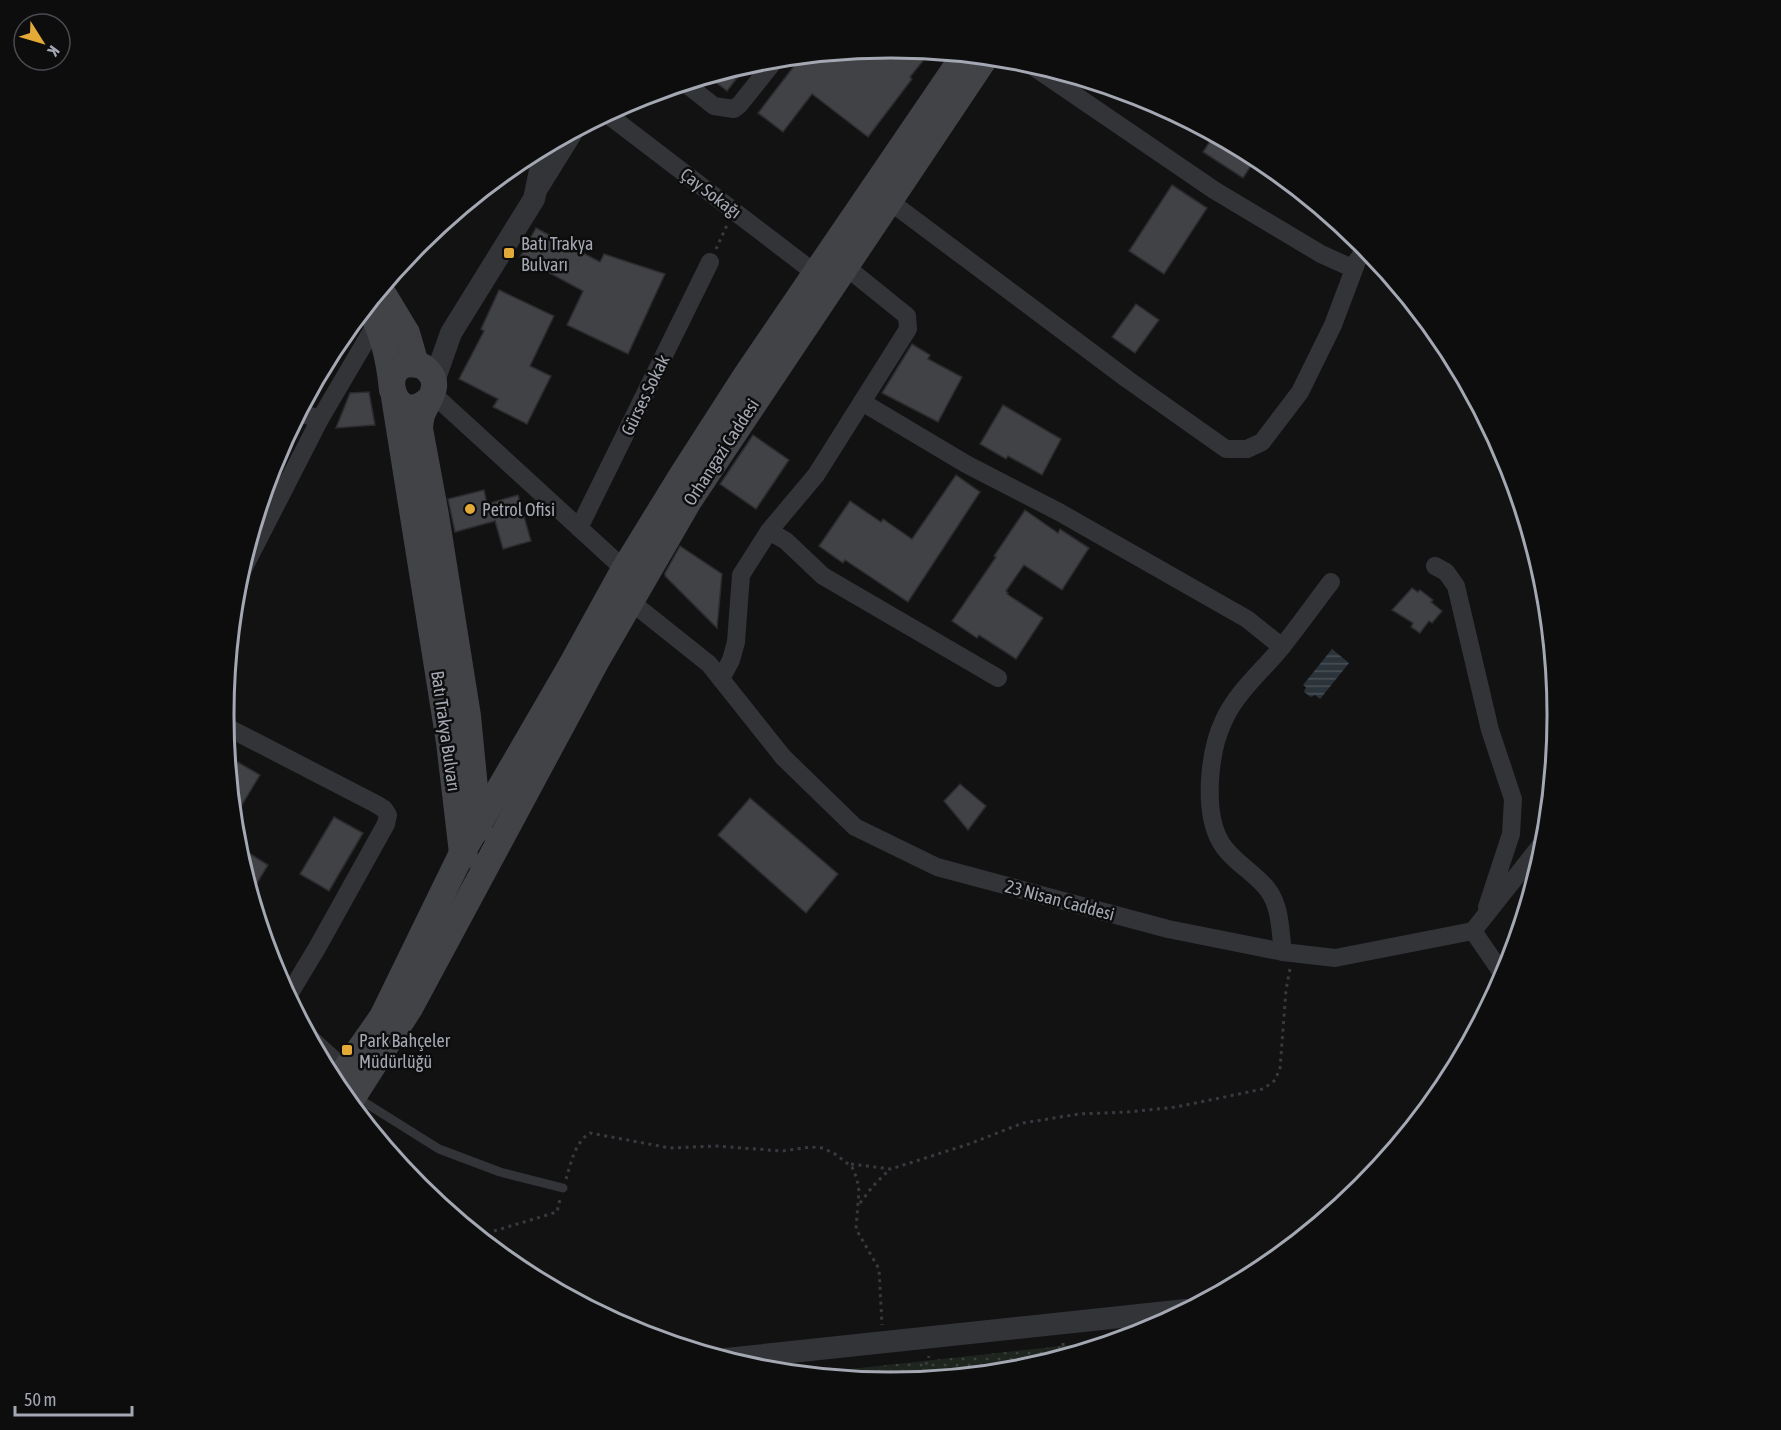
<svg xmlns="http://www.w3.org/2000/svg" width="1781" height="1430" viewBox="0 0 1781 1430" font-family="'Asap Condensed',sans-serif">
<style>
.park{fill:url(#park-dots)}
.water{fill:url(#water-rules)}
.building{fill:#414246;stroke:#2c2c2f;stroke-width:1.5}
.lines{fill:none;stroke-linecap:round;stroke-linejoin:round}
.path{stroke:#393a3f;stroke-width:3;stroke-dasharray:3 4.5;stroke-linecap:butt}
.service{stroke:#333438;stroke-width:9}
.minor{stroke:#333438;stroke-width:18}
.tertiary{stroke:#333438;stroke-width:22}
.secondary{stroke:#414347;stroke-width:26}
.poi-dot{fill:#e4aa38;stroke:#0d0d0e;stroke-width:2}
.labels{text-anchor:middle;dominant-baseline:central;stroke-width:5;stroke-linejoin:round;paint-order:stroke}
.street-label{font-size:18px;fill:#a4a8b3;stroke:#0d0d0e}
.poi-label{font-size:18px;fill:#a4a8b3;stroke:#0d0d0e;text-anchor:start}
.rim{fill:none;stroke:#a4a8b3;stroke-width:3}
</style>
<defs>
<pattern id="park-dots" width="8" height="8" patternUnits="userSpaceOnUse" patternTransform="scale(1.5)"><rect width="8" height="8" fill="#1e251f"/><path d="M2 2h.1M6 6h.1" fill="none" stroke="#3c423d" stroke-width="1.8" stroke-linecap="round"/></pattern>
<pattern id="water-rules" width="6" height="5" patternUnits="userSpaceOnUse" patternTransform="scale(1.5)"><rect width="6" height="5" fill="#2c343b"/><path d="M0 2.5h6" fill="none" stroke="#484f55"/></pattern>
</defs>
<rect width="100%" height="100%" fill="#121213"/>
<path class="park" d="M 1116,1340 L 1020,1369 L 891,1382 L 805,1374 Z"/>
<path class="water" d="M 1332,649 L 1349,663 L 1320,699 L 1315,695 L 1311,697 L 1304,692 L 1306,687 L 1303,685 Z"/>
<g class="building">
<path d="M 891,48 L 930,52 L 910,77 L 912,79 L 868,137 L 812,94 L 783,132 L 758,113 L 801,57 Z"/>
<path d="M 747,65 L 727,91 L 709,77 L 722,73 Z"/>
<path d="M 1214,135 L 1256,158 L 1243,178 L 1203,152 Z"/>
<path d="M 1172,185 L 1207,208 L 1164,274 L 1129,251 Z"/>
<path d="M 536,228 L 600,262 L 604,254 L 665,274 L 628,354 L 567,325 L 583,291 L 520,257 Z"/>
<path d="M 499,290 L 554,316 L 530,366 L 551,376 L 527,424 L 493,407 L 498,399 L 459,379 L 484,331 L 481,329 Z"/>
<path d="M 1136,304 L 1159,320 L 1135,353 L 1112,337 Z"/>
<path d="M 912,344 L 930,355 L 928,359 L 962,377 L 938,422 L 882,393 Z"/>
<path d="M 369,392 L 375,425 L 336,428 L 350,393 Z"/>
<path d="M 1003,405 L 1061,439 L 1042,475 L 1008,456 L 1006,459 L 980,444 Z"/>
<path d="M 753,435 L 789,460 L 756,509 L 720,484 Z"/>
<path d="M 956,475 L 980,492 L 908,602 L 845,560 L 843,563 L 819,546 L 850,501 L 881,522 L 883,519 L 912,539 Z"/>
<path d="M 484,490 L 487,504 L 518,495 L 531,541 L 503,549 L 495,521 L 455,532 L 448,499 Z"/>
<path d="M 1025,510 L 1058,533 L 1060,529 L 1089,548 L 1062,590 L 1024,565 L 1006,591 L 1008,593 L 1007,594 L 1043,618 L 1016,659 L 979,635 L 977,638 L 952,621 L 996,557 L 994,556 Z"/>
<path d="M 680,546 L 722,574 L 717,628 L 665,576 L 665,573 Z"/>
<path d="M 1412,588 L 1418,592 L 1420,590 L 1433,600 L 1431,602 L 1442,611 L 1432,623 L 1429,621 L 1420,633 L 1411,627 L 1413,623 L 1392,610 Z"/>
<path d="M 234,760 L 260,775 L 234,818 L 229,769 Z"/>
<path d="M 960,784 L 986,806 L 968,830 L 944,801 Z"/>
<path d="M 750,798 L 838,874 L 806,913 L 718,835 Z"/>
<path d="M 334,817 L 363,833 L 329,891 L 300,874 Z"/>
<path d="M 236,845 L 268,865 L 251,893 Z"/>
</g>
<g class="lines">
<g class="path">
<path d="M 716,249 L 727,225"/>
<path d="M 851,1164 L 891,1169 L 969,1144 L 1023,1123 L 1079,1114 L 1128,1112 L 1176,1107 L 1263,1089 L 1274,1081 L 1280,1069 L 1286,990 L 1290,969"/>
<path d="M 566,1179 C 571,1163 575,1142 590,1133 L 670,1148 L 716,1146 L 782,1151 L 811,1147 L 823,1148 L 835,1154 L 852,1167 L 857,1179 L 859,1191 L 856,1229 L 879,1269 L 882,1325"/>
<path d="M 860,1203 L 873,1186 L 889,1170"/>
<path d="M 494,1231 L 557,1212 L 560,1199"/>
<path d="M 1063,1343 L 1064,1356"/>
<path d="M 921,1379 L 929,1356"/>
</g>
<path class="service" d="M 356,1097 L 439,1149 L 500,1172 L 563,1188"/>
<g class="minor">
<path d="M 1028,63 L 1214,190 L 1321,254 L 1352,268 L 1366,248"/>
<path d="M 686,84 L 714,106 L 734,109 L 740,104 L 776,59"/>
<path d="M 607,114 L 815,273"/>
<path d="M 539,189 L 575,131"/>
<path d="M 888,200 L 1127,379 L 1226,449 L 1247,449 L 1262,442 L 1300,392 L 1333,325 L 1356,264"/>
<path d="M 433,394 L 624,569"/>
<path d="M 862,402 L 966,464 L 1059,512 L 1247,619 L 1282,647"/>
<path d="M 299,413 L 320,419"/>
<path d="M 579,528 L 710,262"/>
<path d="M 769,531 L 786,541 L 823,576 L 998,678"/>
<path d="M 1435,566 L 1446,572 L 1456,586 L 1490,730 L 1513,799 L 1511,834 L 1487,907"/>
<path d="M 237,581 L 320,419 L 377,322"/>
<path d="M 630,601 L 709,664 L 783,757 L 855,827 L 937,867 L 1168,929 L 1283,952 L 1335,958 L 1473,931 L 1545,840"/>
<path d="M 721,679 L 731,660 L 736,642 L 741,575 L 769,531 L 816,475 L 908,329 L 907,316 L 845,266"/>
<path d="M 225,726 L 376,804 L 384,809 L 388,815 L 386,824 L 317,948 L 288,996"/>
<path d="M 1473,931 L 1504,976"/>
<path d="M 1283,952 C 1280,932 1281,907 1268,890 C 1256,873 1231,861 1220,841 C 1203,810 1209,751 1224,720 C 1236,693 1262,671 1281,648 C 1298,627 1314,604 1331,582"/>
<path d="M 311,1039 L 345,1070"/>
</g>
<g class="tertiary">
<path d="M 434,381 L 451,333 L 534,199 L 545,147"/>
<path d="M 726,1359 L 1186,1310"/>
</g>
<g class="secondary">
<path d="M 381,290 L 407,333 L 416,364"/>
<path d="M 368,305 C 383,333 389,359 392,390"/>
<path d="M 394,397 L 449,742 L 462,853 L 465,856"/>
<path d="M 429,399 C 393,432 374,357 417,365 C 422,365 426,368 429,372 C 442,386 427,401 422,415 C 421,420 420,424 420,429 L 436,515 L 468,716 L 479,829"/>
<path d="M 335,1084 L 382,1017 L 462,853 L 570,667 L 624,569 L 683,473 L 746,375 L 964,55"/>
<path d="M 350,1102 L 410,1008 L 596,662 L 689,501 L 986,57"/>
</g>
</g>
<g class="poi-dot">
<rect x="503" y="247" width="12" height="12" rx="3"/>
<circle cx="470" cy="509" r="6"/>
<rect x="341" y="1044" width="12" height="12" rx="3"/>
</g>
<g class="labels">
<g class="street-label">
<text transform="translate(711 193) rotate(37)">Çay Sokağı</text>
<text transform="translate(645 395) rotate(-64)">Gürses Sokak</text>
<text transform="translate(721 452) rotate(-57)">Orhangazi Caddesi</text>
<text transform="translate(446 731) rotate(82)">Batı Trakya Bulvarı</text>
<text transform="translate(1060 900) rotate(15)">23 Nisan Caddesi</text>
</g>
<g class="poi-label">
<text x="521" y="243">Batı Trakya<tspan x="521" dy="21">Bulvarı</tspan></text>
<text x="482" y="509">Petrol Ofisi</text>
<text x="359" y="1040">Park Bahçeler<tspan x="359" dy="21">Müdürlüğü</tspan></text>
</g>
</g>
<path d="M0 0H1781V1430H0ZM890 58H891A656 656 0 0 1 1547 714V716A656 656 0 0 1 891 1372H890A656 656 0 0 1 234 716V714A656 656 0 0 1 890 58Z" fill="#0d0d0e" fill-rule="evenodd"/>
<path class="rim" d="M890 58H891A656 656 0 0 1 1547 714V716A656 656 0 0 1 891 1372H890A656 656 0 0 1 234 716V714A656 656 0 0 1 890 58Z"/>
<g transform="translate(42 42) rotate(127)"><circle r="28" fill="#0d0d0e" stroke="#494b50" stroke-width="1.5"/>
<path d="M0-4.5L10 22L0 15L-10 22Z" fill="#e4aa38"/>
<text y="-9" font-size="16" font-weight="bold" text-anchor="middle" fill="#a4a8b3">K</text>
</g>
<path d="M15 1406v9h117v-9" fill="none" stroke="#a4a8b3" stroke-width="3"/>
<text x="24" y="1406" font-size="18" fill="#a4a8b3" stroke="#0d0d0e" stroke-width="4.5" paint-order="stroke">50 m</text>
</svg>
